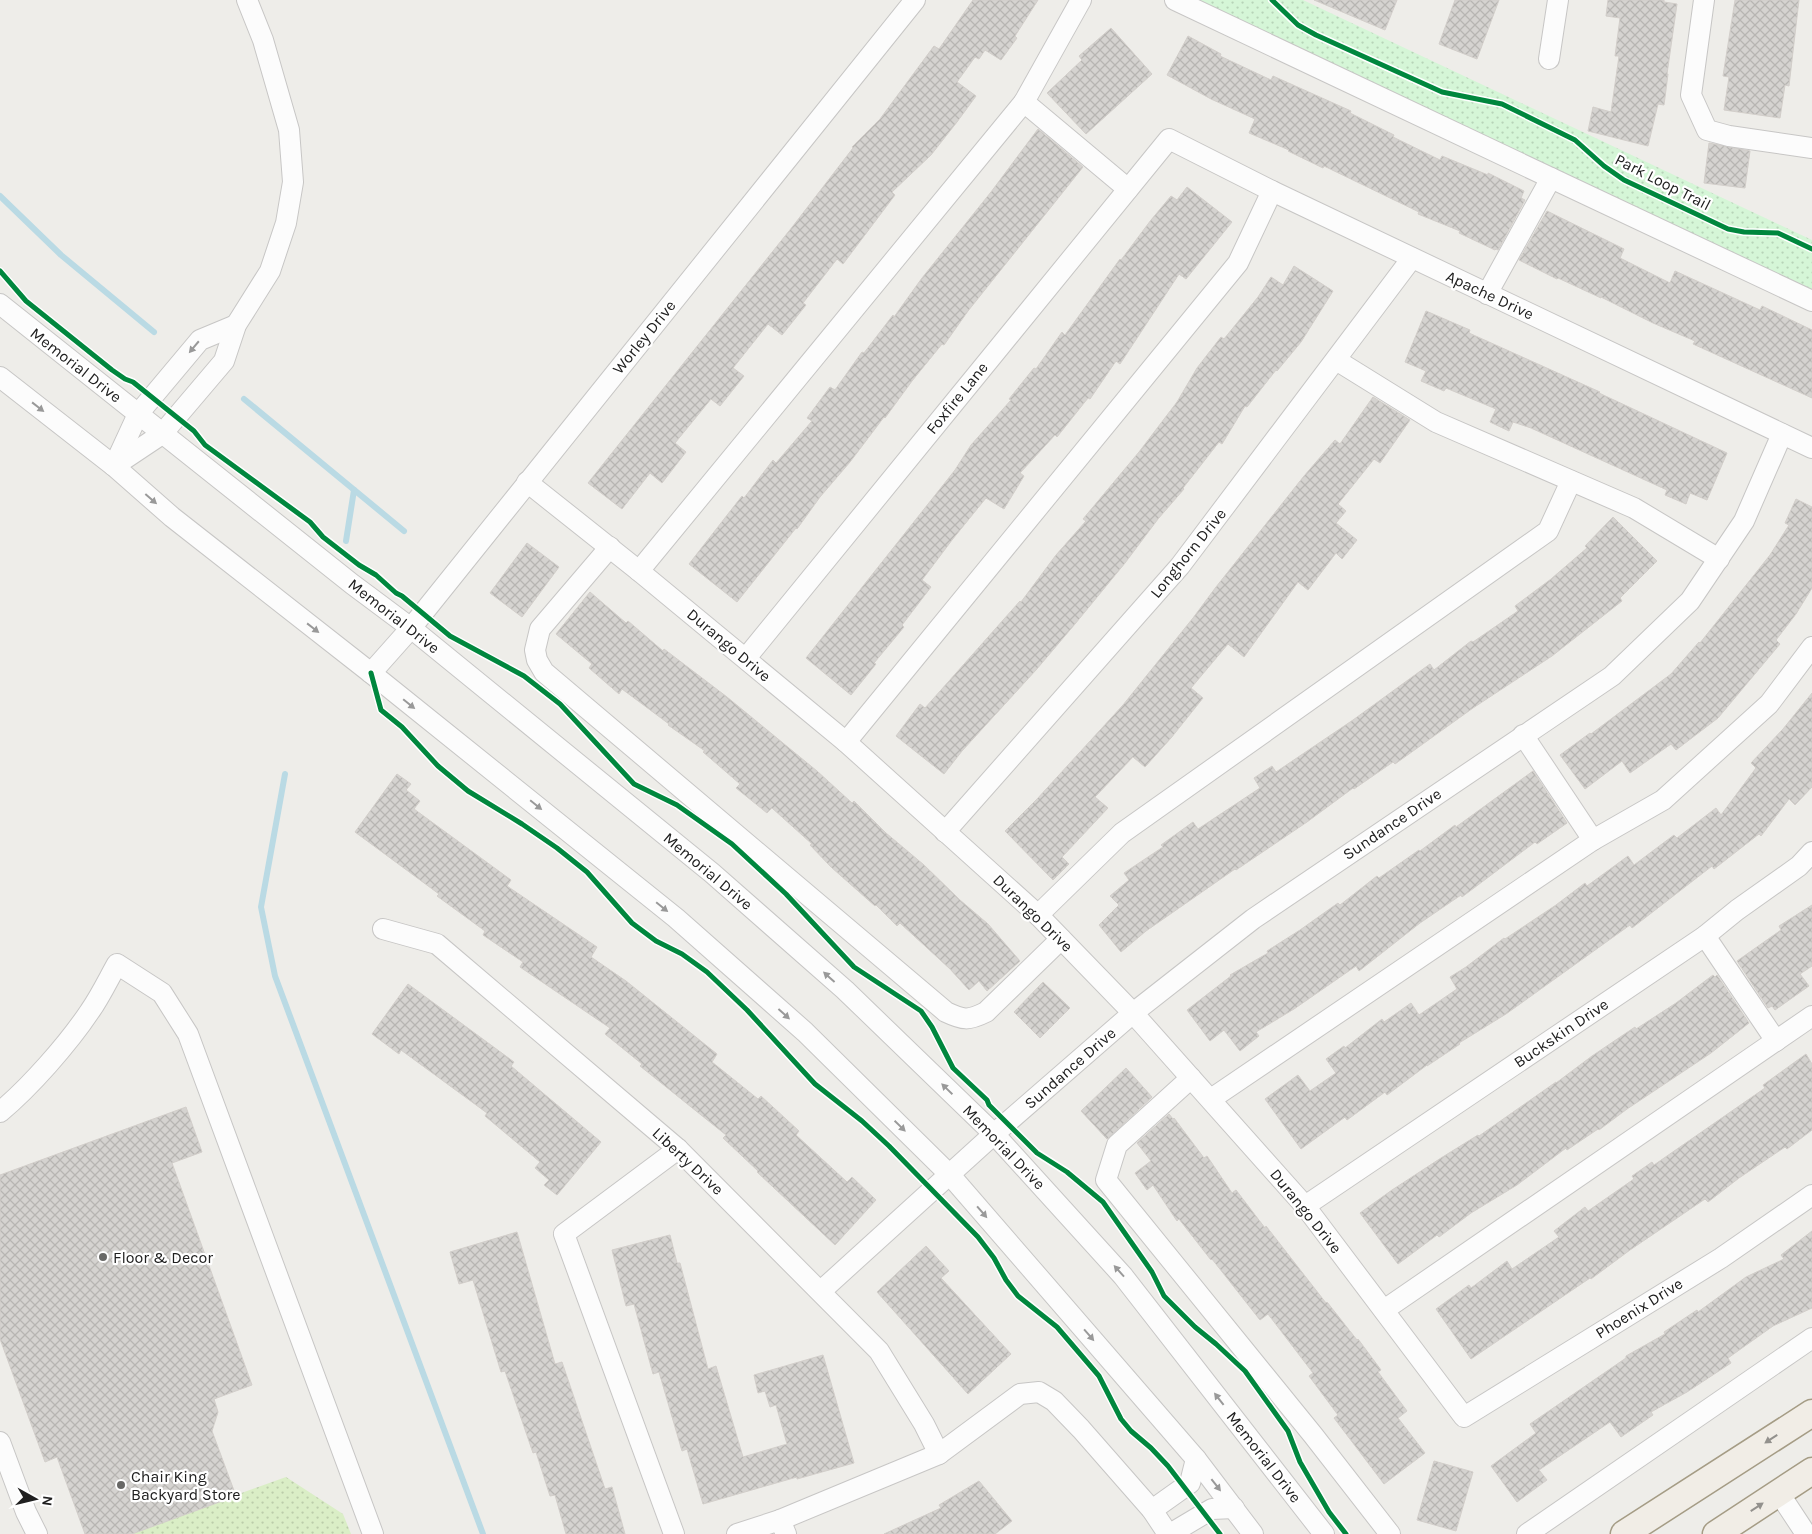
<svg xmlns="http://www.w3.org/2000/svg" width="1812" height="1534" viewBox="0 0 1812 1534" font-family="Karla,sans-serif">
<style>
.grass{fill:url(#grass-dots)}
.park{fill:url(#park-dots)}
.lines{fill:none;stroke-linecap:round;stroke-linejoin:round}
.stream{stroke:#badae4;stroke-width:6}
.building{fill:url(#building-cross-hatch);stroke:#d2ceca}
.minor-casing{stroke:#c7c6c5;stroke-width:22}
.major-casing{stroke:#a59c85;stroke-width:29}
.minor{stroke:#fcfcfc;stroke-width:20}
.major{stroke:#f1ede6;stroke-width:26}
.cycleway-casing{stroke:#fff;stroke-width:8}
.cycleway{stroke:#00873e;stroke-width:5}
.oneway{fill:#999}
.oneway2{fill:#93918d}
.poi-dot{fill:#686866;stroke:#fff;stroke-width:2}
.labels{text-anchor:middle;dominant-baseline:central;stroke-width:4.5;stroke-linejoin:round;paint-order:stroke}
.street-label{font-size:16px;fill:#202020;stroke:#fff}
.poi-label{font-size:16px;fill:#202020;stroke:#fff;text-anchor:start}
</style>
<defs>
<pattern id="grass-dots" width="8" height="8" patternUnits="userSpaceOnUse" patternTransform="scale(1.25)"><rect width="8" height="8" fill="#daeec6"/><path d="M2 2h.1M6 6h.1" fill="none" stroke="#bca" stroke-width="1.8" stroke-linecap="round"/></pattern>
<pattern id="park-dots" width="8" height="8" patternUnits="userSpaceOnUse" patternTransform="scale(1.25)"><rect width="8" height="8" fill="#d5f6d7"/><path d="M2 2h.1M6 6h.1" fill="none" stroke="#b7d3b8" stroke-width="1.8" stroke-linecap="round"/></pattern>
<pattern id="building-cross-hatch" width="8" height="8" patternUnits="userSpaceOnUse" patternTransform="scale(1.25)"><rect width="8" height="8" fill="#d5d3d0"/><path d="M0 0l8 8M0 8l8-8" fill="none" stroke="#b7b5b2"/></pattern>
</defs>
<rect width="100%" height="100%" fill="#eeede9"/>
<path class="grass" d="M 286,1477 L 343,1514 L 351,1534 L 128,1534 Z"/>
<path class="park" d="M 1188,0 L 1303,0 L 1812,240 L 1812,296 Z"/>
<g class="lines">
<g class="stream">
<path d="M 0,196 L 61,255 L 154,332"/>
<path d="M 244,399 L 404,531"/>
<path d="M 346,541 L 354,490"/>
<path d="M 285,774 L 261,907 L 275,976 L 483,1534"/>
</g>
</g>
<g class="building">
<path d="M 973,0 L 1038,0 L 1015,36 L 1017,38 L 1001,60 L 985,50 L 979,59 L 975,57 L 957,82 L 976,96 L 957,122 L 931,155 L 892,192 L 895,195 L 843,264 L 837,259 L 803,303 L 806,305 L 782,335 L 768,324 L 733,368 L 744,376 L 720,406 L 711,399 L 675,443 L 686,452 L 662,483 L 650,473 L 622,509 L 588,483 L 793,226 L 853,148 L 852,147 L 880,119 L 934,46 L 939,49 Z"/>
<path d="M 1314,0 L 1397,0 L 1385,30 Z"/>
<path d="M 1455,0 L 1499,0 L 1477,59 L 1439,44 Z"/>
<path d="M 1608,0 L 1664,0 L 1664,2 L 1677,4 L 1667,74 L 1668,74 L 1664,105 L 1658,104 L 1648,146 L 1588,131 L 1593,107 L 1611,112 L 1619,56 L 1615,56 L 1620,18 L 1606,16 Z"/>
<path d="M 1735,0 L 1799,0 L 1789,86 L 1785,85 L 1780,118 L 1724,110 L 1729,77 L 1723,76 Z"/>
<path d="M 1111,28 L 1152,74 L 1086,134 L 1047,93 L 1082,60 L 1079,56 Z"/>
<path d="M 1188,36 L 1221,54 L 1220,56 L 1271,80 L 1273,76 L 1351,111 L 1350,113 L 1394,135 L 1393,137 L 1440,160 L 1442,156 L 1488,175 L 1488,173 L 1524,191 L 1521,198 L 1525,200 L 1498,250 L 1496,249 L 1495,250 L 1459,233 L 1460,231 L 1418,214 L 1419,212 L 1324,166 L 1323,168 L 1288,151 L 1289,150 L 1249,133 L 1255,119 L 1211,99 L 1167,75 Z"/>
<path d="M 1038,129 L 1083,167 L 968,311 L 944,345 L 942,344 L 912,381 L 885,418 L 884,417 L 850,462 L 820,497 L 797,529 L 796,528 L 737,602 L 689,564 L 742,496 L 744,498 L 773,460 L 776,463 L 812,421 L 807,418 L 830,387 L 835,390 L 862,352 L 864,353 L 893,315 L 894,317 L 922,278 L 991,192 Z"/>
<path d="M 1709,143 L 1750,151 L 1745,188 L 1704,183 Z"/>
<path d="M 1187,187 L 1232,222 L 1186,279 L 1179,274 L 1120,364 L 1116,361 L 1090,399 L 1088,398 L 1057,437 L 1055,435 L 1020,473 L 1024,476 L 1004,509 L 986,498 L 952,540 L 922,580 L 931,587 L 902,625 L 904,627 L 874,663 L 876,664 L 851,695 L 806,658 L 955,470 L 971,445 L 1011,400 L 1009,399 L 1034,368 L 1036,369 L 1062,332 L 1065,335 L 1120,259 L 1121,260 L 1151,220 L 1171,196 L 1177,200 Z"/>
<path d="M 1547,211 L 1624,249 L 1620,258 L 1670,283 L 1675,271 L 1760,310 L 1762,306 L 1812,330 L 1812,398 L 1693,344 L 1695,341 L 1653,323 L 1601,297 L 1601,298 L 1558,278 L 1557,279 L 1519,260 Z"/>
<path d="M 1294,266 L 1333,291 L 1301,342 L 1277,371 L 1276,370 L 1247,407 L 1245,406 L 1222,444 L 1219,442 L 1183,488 L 1184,489 L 1158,519 L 1125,563 L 1075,624 L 1036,670 L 962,751 L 944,774 L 896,736 L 920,704 L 925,708 L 1020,601 L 1021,602 L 1056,555 L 1086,521 L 1083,519 L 1139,452 L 1177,402 L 1197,368 L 1221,337 L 1224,339 L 1258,297 L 1271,277 L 1283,285 Z"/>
<path d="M 1426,311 L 1470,330 L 1469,333 L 1600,392 L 1599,393 L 1727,453 L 1707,500 L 1690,493 L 1686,504 L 1665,495 L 1667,490 L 1531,428 L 1513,422 L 1509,431 L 1490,422 L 1496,409 L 1446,388 L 1444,391 L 1421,381 L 1426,371 L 1405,362 Z"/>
<path d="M 1373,397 L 1410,420 L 1380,463 L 1374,459 L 1338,504 L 1346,511 L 1336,523 L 1357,540 L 1342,559 L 1336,553 L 1308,590 L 1298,582 L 1244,657 L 1228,644 L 1191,688 L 1203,698 L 1171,738 L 1145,767 L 1133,757 L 1095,797 L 1108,808 L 1062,857 L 1069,864 L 1053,880 L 1005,831 L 1037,799 L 1123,705 L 1193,618 L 1216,587 L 1304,476 L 1335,440 L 1340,444 Z"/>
<path d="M 1796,499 L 1812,507 L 1812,588 L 1796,614 L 1776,640 L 1780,644 L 1718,718 L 1676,750 L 1671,744 L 1630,773 L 1622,761 L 1585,789 L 1560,755 L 1590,733 L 1591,734 L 1671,674 L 1699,642 L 1700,643 L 1770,555 L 1789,525 L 1785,523 Z"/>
<path d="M 1613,517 L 1657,561 L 1620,598 L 1622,601 L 1552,656 L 1473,708 L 1395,764 L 1393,762 L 1354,789 L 1353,788 L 1307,822 L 1236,870 L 1235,869 L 1146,931 L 1121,952 L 1099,925 L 1119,905 L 1110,896 L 1129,880 L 1124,873 L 1163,847 L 1161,845 L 1193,822 L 1198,829 L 1260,788 L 1254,778 L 1272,766 L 1276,772 L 1353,720 L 1430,664 L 1434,670 L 1471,641 L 1473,642 L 1518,611 L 1515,606 L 1551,579 L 1587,548 L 1585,546 Z"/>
<path d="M 527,543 L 559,567 L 522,617 L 490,593 Z"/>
<path d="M 590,592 L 626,623 L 628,621 L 663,651 L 664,649 L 727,697 L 817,771 L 852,803 L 854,801 L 886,833 L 924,865 L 960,900 L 988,924 L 1020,961 L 987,991 L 979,981 L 969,990 L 950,969 L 900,923 L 897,926 L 876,905 L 875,906 L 831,867 L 810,845 L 812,844 L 772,808 L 767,813 L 736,788 L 740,784 L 703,752 L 705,751 L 668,725 L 669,724 L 622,689 L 619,694 L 589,668 L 592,664 L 556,634 Z"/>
<path d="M 1812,693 L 1812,787 L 1795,805 L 1789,799 L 1761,836 L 1759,834 L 1714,869 L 1712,866 L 1632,928 L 1630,925 L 1506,1014 L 1459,1043 L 1460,1044 L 1427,1066 L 1427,1065 L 1387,1095 L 1385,1092 L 1347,1120 L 1345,1117 L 1301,1149 L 1265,1099 L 1298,1075 L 1310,1091 L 1336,1073 L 1326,1059 L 1344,1046 L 1345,1048 L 1382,1019 L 1384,1022 L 1411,1003 L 1419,1015 L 1457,989 L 1450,977 L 1466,967 L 1504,938 L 1505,939 L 1556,905 L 1585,883 L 1587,886 L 1628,856 L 1634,865 L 1674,835 L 1677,838 L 1716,808 L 1721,815 L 1756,768 L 1751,763 L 1783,729 Z"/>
<path d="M 1533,771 L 1567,823 L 1537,844 L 1535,842 L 1462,897 L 1461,895 L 1420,923 L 1359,971 L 1356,966 L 1294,1009 L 1256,1032 L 1259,1036 L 1240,1051 L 1224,1030 L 1210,1041 L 1187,1010 L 1231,976 L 1230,975 L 1268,953 L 1267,951 L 1300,930 L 1338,903 L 1340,905 L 1377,876 L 1379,878 L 1419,850 L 1420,851 L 1455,825 L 1456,827 Z"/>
<path d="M 397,774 L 411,784 L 406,790 L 420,801 L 414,809 L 511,880 L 507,886 L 597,947 L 591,957 L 626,981 L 717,1054 L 712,1062 L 758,1099 L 761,1096 L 799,1131 L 796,1135 L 847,1182 L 852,1177 L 876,1200 L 835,1245 L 757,1172 L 758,1171 L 723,1138 L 726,1135 L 640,1066 L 642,1064 L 605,1034 L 610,1028 L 520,967 L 523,962 L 483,935 L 485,931 L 437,896 L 439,894 L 355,832 Z"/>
<path d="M 1812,905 L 1812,966 L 1800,974 L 1809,986 L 1775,1010 L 1772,1006 L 1768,1008 L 1737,961 L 1781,930 L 1779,926 Z"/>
<path d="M 1713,975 L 1715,977 L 1717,975 L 1749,1023 L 1711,1053 L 1627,1109 L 1599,1130 L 1598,1129 L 1567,1150 L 1566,1148 L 1517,1185 L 1471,1213 L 1439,1237 L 1437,1235 L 1398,1264 L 1360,1213 L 1392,1190 L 1441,1158 L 1478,1135 L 1479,1136 L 1556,1082 L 1556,1083 L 1592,1056 L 1635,1027 L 1636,1029 L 1676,1003 Z"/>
<path d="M 1043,982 L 1070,1008 L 1040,1038 L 1014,1012 Z"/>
<path d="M 408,984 L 514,1062 L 511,1066 L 601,1142 L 557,1195 L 544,1185 L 549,1180 L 535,1168 L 540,1162 L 485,1116 L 487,1113 L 401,1050 L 399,1054 L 372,1034 Z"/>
<path d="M 1806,1054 L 1812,1064 L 1812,1130 L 1787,1149 L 1785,1147 L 1739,1178 L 1708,1202 L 1705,1199 L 1630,1250 L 1591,1279 L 1590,1278 L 1471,1359 L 1436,1309 L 1469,1285 L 1471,1288 L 1507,1261 L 1512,1269 L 1559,1237 L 1554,1231 L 1585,1207 L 1588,1211 L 1634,1179 L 1632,1176 L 1652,1162 L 1654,1165 L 1765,1088 L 1763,1085 Z"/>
<path d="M 1126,1068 L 1152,1097 L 1107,1139 L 1081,1111 Z"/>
<path d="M 186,1107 L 202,1152 L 172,1163 L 252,1385 L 214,1399 L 218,1412 L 212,1431 L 236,1496 L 132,1534 L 85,1534 L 57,1457 L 45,1462 L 0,1339 L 0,1175 Z"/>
<path d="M 1169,1114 L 1173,1119 L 1174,1118 L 1204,1158 L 1207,1156 L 1232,1193 L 1236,1190 L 1265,1228 L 1266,1226 L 1326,1303 L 1327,1302 L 1357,1340 L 1358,1339 L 1381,1370 L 1378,1372 L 1407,1411 L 1398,1418 L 1425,1453 L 1384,1484 L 1334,1418 L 1338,1415 L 1309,1376 L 1313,1373 L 1268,1314 L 1260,1320 L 1212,1259 L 1211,1260 L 1179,1219 L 1177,1221 L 1153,1185 L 1147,1190 L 1135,1173 L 1151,1161 L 1137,1143 Z"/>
<path d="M 1812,1231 L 1812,1308 L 1773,1326 L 1728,1358 L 1731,1363 L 1687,1392 L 1651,1412 L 1653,1415 L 1621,1437 L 1610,1422 L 1539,1470 L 1547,1480 L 1517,1502 L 1491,1466 L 1536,1433 L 1530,1424 L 1626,1358 L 1626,1356 L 1665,1334 L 1664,1332 L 1697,1310 L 1698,1312 L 1746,1277 L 1784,1259 L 1781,1255 Z"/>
<path d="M 517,1232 L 555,1364 L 562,1362 L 605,1489 L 612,1487 L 625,1534 L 566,1534 L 555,1495 L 550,1496 L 536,1452 L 533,1453 L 505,1371 L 501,1372 L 473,1280 L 459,1284 L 450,1252 Z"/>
<path d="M 670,1235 L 677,1263 L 680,1263 L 708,1369 L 716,1366 L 743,1457 L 787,1444 L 776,1405 L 770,1407 L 765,1391 L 758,1393 L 754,1375 L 823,1355 L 854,1463 L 797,1479 L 797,1477 L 703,1504 L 687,1449 L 682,1451 L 659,1372 L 653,1374 L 634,1304 L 626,1306 L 612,1250 Z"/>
<path d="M 926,1246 L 949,1271 L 941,1278 L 1011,1354 L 968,1394 L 877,1292 Z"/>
<path d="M 1434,1461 L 1473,1472 L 1456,1531 L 1417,1520 Z"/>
<path d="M 979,1481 L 1012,1521 L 995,1534 L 884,1534 L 941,1508 L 939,1505 Z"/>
</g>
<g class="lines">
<defs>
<g id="minor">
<path d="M 1175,0 L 1551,178 L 1487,294"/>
<path d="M 1704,0 L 1691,95 L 1707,130 L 1729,136 L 1812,148"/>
<path d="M 1549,59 L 1558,0"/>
<path d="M 1024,102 L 1081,0"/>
<path d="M 1551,178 L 1812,301"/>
<path d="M 0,304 L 352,584 L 411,628 L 712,873 L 845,990 L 994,1134 L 1123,1276 L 1324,1534"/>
<path d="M 1336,360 L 1436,422 L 1634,508 L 1719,559"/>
<path d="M 0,377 L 114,466 L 172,517 L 371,673 L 676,918 L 805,1032 L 950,1175 L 1196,1459 L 1253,1534"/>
<path d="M 114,466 L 162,434 L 224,361 L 236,325 L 270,271 L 286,223 L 293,182 L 289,130 L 263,40 L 247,0"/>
<path d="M 114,466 L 138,414 L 200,340 L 236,325"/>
<path d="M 527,482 L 639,571 L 846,742 L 1038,915 L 1133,1013 L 1305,1206 L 1464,1417 L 1721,1258 L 1812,1195"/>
<path d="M 610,547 L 540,629 L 535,650 L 537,660 L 544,672 L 946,1012 C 963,1020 968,1021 986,1012 L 1061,939"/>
<path d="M 639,571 L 1024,102 L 1128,189"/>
<path d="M 746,658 L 1169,139 L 1272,191 L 1812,448"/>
<path d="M 371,673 L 411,628 L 915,0"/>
<path d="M 1523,735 L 1593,840"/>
<path d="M 846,742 L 1238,263 L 1272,191"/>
<path d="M 945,832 L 1180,566 L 1412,258"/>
<path d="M 1038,915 L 1122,833 L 1548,531 L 1571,481"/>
<path d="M 383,929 L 437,944 L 678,1149 L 879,1351 L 924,1424 L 939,1454"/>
<path d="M 1705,936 L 1776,1041"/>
<path d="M 1191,1078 L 1117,1145 L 1106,1180 L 1313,1435 L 1390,1534"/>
<path d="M 1211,1099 L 1593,840 L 1663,800 L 1769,704 L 1812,647"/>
<path d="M 0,1112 C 30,1087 68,1044 90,1011 C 100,997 108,980 117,964 L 162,993 L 188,1034 L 373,1534"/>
<path d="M 1305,1206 L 1705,936 L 1737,910 L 1799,866 L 1812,852"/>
<path d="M 821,1291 L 994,1134 L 1133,1013 L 1253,919 L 1612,676 L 1690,601 L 1744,521 L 1782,434"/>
<path d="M 1384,1310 L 1812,1016"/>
<path d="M 0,1442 L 26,1512 L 37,1534"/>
<path d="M 1779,1493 L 1806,1534"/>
<path d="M 1152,1510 L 1190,1483 L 1196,1459"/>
<path d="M 780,1520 L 939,1454 L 1020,1394 L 1039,1392 L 1054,1401 L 1081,1429 L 1152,1510 L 1168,1534"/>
<path d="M 674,1534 L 564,1234 L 678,1149"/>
<path d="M 737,1534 L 780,1520 L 786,1534"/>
<path d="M 1170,1534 L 1212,1509 L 1234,1508"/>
<path d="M 1527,1534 L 1812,1338"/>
</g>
<g id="major">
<path d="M 1624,1534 L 1812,1413"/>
<path d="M 1716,1534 L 1812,1471"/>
</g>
</defs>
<use href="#minor" class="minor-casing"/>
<use href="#major" class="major-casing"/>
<use href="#minor" class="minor"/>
<use href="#major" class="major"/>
<defs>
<g id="cycleway">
<path d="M 1272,0 L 1298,25 L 1316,35 L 1442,92 L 1502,104 L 1575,140 L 1604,166 L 1624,180 L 1728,229 L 1744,232 L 1778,233 L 1812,249"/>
<path d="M 0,271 L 26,301 L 112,370 L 125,379 L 133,382 L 194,431 L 205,445 L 310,522 L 323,537 L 359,565 L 376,575 L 396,593 L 402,596 L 450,636 L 524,676 L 560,704 L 634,784 L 677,805 L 732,844 L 786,894 L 854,967 L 921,1011 L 932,1027 L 953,1068 L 987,1100 L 989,1105 L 1037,1153 L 1067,1172 L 1103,1202 L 1152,1272 L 1164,1296 L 1195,1327 L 1216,1344 L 1245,1371 L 1288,1431 L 1300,1462 L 1329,1512 L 1346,1534"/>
<path d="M 371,673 L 381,710 L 402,727 L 438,766 L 468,791 L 522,824 L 557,848 L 587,872 L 632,923 L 656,941 L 682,954 L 707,972 L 747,1010 L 815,1084 L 862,1121 L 889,1146 L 978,1237 L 994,1258 L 1006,1280 L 1018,1296 L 1057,1327 L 1099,1376 L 1121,1419 L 1131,1431 L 1151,1448 L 1168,1466 L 1220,1534"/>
</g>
</defs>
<use href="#cycleway" class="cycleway-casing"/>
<use href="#cycleway" class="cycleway"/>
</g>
<defs><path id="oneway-solid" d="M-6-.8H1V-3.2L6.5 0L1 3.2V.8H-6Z" transform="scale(1.25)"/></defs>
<g class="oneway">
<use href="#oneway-solid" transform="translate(194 347) rotate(130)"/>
<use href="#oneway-solid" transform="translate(38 407) rotate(38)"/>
<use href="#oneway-solid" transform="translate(151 499) rotate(41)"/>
<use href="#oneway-solid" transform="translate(313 628) rotate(38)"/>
<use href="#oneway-solid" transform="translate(409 704) rotate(39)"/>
<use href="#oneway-solid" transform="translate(536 805) rotate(39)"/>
<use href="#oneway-solid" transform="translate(662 907) rotate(39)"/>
<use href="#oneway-solid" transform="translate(829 977) rotate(-138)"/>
<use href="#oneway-solid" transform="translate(784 1014) rotate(42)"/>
<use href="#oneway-solid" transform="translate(947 1089) rotate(-136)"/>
<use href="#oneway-solid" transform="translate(900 1126) rotate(44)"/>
<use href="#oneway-solid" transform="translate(982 1212) rotate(49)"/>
<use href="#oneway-solid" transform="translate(1119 1271) rotate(-132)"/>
<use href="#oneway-solid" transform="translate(1089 1335) rotate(49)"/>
<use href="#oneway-solid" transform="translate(1219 1399) rotate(-128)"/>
<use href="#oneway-solid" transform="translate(1216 1485) rotate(52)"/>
</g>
<g class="oneway2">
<use href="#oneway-solid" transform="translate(1771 1439) rotate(147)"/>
<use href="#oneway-solid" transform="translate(1757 1507) rotate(-33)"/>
</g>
<g class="poi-dot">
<circle cx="103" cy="1257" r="5"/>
<circle cx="121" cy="1485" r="5"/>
</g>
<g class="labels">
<g class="street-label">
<text transform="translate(1663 182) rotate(27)">Park Loop Trail</text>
<text transform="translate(1490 295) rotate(25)">Apache Drive</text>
<text transform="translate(644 337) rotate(-51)">Worley Drive</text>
<text transform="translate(76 365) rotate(38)">Memorial Drive</text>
<text transform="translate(957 398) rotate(-51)">Foxfire Lane</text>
<text transform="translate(1188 553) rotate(-51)">Longhorn Drive</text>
<text transform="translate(394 616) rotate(38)">Memorial Drive</text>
<text transform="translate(729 645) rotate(40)">Durango Drive</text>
<text transform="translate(1392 824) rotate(-34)">Sundance Drive</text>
<text transform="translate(708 871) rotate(40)">Memorial Drive</text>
<text transform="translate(1033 913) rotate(44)">Durango Drive</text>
<text transform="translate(1561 1033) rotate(-34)">Buckskin Drive</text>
<text transform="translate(1070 1068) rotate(-41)">Sundance Drive</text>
<text transform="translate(1004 1147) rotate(46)">Memorial Drive</text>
<text transform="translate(688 1161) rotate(43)">Liberty Drive</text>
<text transform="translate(1306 1211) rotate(51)">Durango Drive</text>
<text transform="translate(1639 1308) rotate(-32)">Phoenix Drive</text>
<text transform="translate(1264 1457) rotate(52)">Memorial Drive</text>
</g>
<g class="poi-label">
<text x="113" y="1257">Floor &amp; Decor</text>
<text x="131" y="1476">Chair King<tspan x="131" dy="18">Backyard Store</tspan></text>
</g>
</g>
<g transform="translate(35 1499) rotate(98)" stroke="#ffffff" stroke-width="4" paint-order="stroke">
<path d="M0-4L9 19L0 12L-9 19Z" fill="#202020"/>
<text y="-8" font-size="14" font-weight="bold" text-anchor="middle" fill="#202020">N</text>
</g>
</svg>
